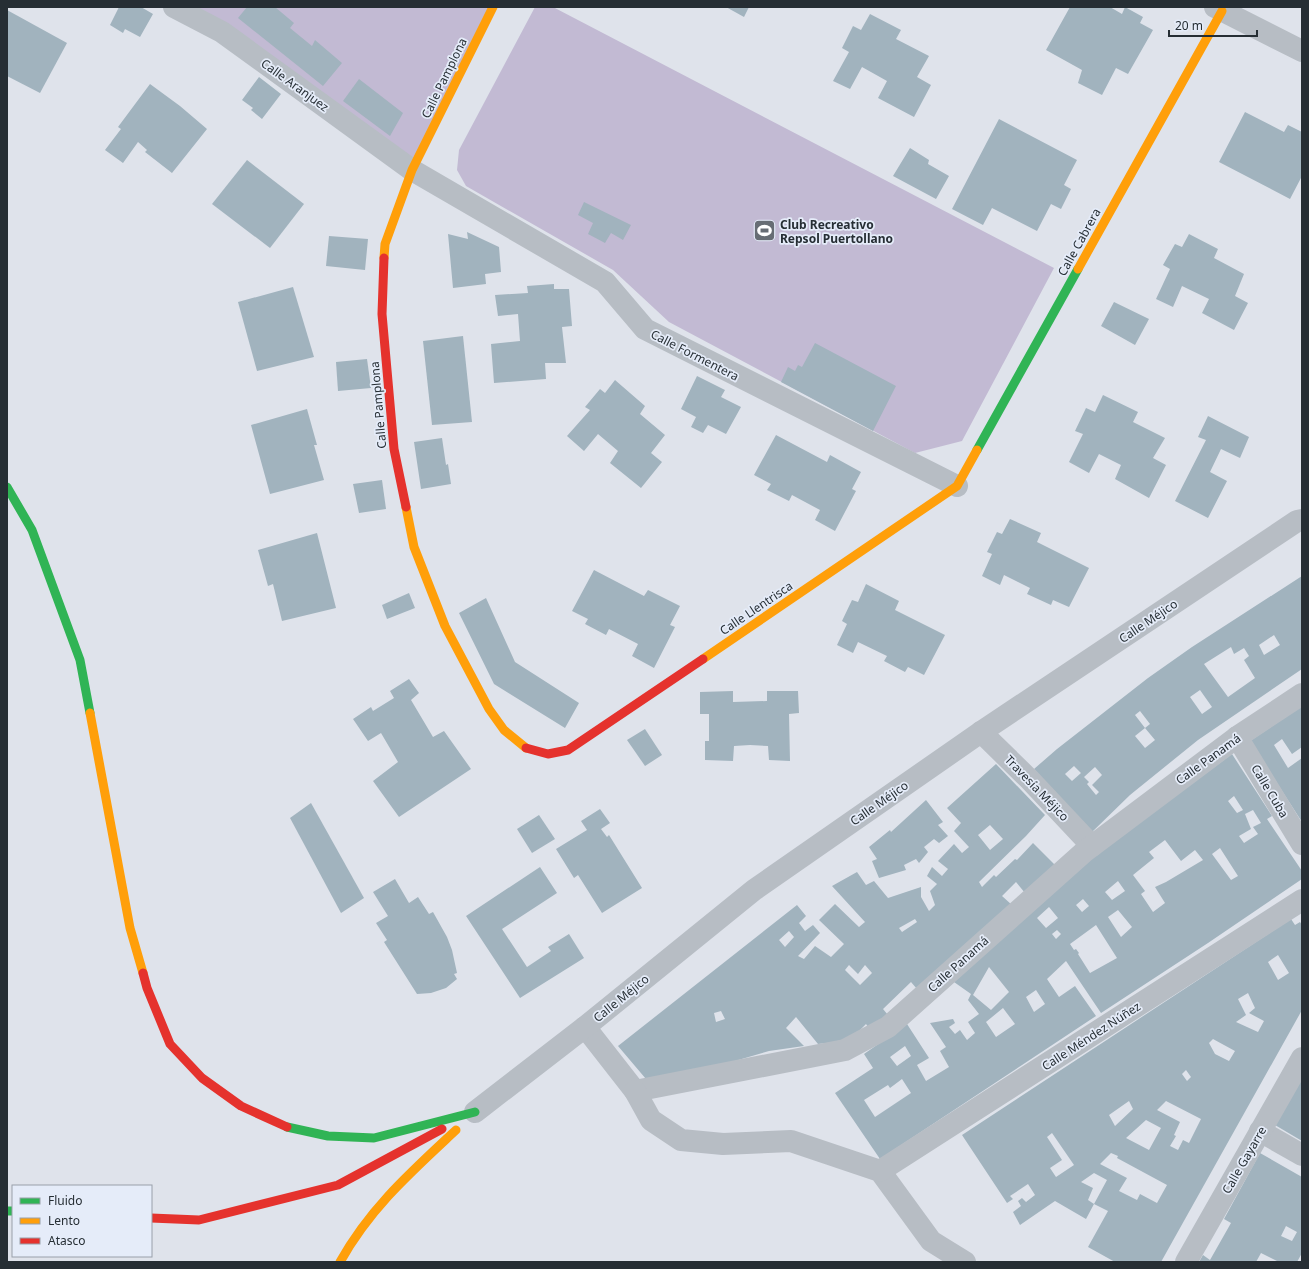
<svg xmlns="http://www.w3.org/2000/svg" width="1309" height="1269" viewBox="0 0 1309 1269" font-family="'Noto Sans',sans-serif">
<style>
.green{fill:#c2bad3}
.building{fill:#a1b3be;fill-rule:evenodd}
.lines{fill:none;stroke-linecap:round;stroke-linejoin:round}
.street{stroke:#b7bdc4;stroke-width:22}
.fast{stroke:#30b455;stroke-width:9}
.slow{stroke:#ff9f0a;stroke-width:9}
.jam{stroke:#e5322d;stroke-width:9}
.labels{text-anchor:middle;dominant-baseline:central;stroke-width:3.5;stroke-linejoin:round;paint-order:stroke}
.street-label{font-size:12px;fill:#262e34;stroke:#e5ecf9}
.poi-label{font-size:12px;font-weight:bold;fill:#262e34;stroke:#e5ecf9;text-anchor:start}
</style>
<rect width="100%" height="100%" fill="#dfe3eb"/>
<g class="green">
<path d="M 174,7 L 493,7 L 412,170 Z"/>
<path d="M 535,7 L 553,7 L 1054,268 L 962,441 L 915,453 L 669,322 L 613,270 L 466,186 L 457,170 L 459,150 Z"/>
</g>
<g class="building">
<path d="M 119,7 L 141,7 L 153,14 L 140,37 L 125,29 L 123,33 L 110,25 Z"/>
<path d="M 247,7 L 275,7 L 294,23 L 290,28 L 312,46 L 315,40 L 342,63 L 323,86 L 238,18 Z"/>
<path d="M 726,7 L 749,7 L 744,17 Z"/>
<path d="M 1070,7 L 1110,7 L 1122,14 L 1125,7 L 1143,17 L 1140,23 L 1153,30 L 1128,74 L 1116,68 L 1102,95 L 1078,83 L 1082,70 L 1046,50 Z"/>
<path d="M 7,10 L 67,43 L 40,93 L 7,76 Z"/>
<path d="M 870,14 L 901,30 L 896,39 L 929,56 L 917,77 L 931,85 L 914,117 L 878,98 L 887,81 L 862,67 L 850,89 L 833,81 L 849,52 L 842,48 L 853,26 L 861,30 Z"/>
<path d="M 259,77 L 281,94 L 262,119 L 251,110 L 253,108 L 242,100 Z"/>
<path d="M 359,79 L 403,113 L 390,136 L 343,101 Z"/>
<path d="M 150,84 L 180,106 L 207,129 L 172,173 L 145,152 L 147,150 L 138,142 L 123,163 L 105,150 L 121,129 L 118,127 Z"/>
<path d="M 1245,112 L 1284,132 L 1288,125 L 1302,132 L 1302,176 L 1290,199 L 1219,162 Z"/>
<path d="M 999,119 L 1077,160 L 1064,185 L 1071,189 L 1061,209 L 1051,204 L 1037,231 L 992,208 L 983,225 L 952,209 Z"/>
<path d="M 910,148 L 929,160 L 928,164 L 949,176 L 936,199 L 893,176 Z"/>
<path d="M 247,160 L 304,204 L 270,248 L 212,204 Z"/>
<path d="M 584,202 L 631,225 L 623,240 L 611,233 L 605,243 L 588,234 L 593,223 L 578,215 Z"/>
<path d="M 467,232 L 499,247 L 501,272 L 485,274 L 486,284 L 453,288 L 448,234 L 468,239 Z"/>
<path d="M 1189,234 L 1218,249 L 1214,258 L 1244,274 L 1235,296 L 1248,303 L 1234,330 L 1202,313 L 1209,299 L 1182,286 L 1173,307 L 1156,299 L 1170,269 L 1163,265 L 1175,244 L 1182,247 Z"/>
<path d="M 329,236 L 368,239 L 365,270 L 326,266 Z"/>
<path d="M 554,284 L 554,289 L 569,289 L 572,326 L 562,327 L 566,363 L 545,363 L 546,379 L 494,383 L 491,344 L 520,341 L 518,314 L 498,316 L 495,295 L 528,293 L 527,286 Z"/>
<path d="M 293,287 L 314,357 L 257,371 L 238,302 Z"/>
<path d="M 1114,302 L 1149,319 L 1135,345 L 1101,326 Z"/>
<path d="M 463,336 L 472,422 L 432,425 L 423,341 Z"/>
<path d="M 815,343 L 896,386 L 873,431 L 781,382 L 788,367 L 795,371 L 798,365 L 802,367 Z"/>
<path d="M 367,359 L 371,388 L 338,391 L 336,362 Z"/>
<path d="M 697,376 L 725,390 L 721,397 L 741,407 L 726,434 L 708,425 L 703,433 L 691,427 L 696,417 L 681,409 Z"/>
<path d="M 615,380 L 645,406 L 640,414 L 665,435 L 651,453 L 662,462 L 641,488 L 610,463 L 618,451 L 598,434 L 584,451 L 567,436 L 590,410 L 585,407 L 600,389 L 605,393 Z"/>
<path d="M 1103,395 L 1138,412 L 1133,422 L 1165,438 L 1153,458 L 1166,465 L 1149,498 L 1115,479 L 1121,465 L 1099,454 L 1089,473 L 1069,462 L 1083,434 L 1075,431 L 1086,408 L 1095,412 Z"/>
<path d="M 307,409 L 317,445 L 314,445 L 324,480 L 270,494 L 251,425 Z"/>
<path d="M 1208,416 L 1249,437 L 1240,458 L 1221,449 L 1210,472 L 1227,481 L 1208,518 L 1175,501 L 1206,440 L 1198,437 Z"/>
<path d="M 776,435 L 827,462 L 830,455 L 861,472 L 852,489 L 856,491 L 835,531 L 815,520 L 820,510 L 792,495 L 789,501 L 767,490 L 771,484 L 754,475 Z"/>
<path d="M 442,438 L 446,465 L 448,464 L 451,484 L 421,489 L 414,442 Z"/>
<path d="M 382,480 L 386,509 L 359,513 L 353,484 Z"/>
<path d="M 1010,519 L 1041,533 L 1037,542 L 1089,568 L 1069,607 L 1053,600 L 1051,605 L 1027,594 L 1030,588 L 1004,575 L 1000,585 L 982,576 L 992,554 L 987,552 L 997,532 L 1002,534 Z"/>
<path d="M 317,533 L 336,608 L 282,621 L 273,584 L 268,586 L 258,550 Z"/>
<path d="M 594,570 L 644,596 L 648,590 L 680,606 L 670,625 L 675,627 L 654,668 L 632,656 L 638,644 L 609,629 L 606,635 L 585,624 L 588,619 L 572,611 Z"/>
<path d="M 1302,576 L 1302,669 L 1198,740 L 1130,795 L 1091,833 L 1034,769 L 1057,749 L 1148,678 L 1192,647 ZM 1274,635 L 1280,645 L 1264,655 L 1259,645 ZM 1231,647 L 1234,654 L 1244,648 L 1249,656 L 1244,660 L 1255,678 L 1228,697 L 1204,664 ZM 1200,690 L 1212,707 L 1202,714 L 1190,697 ZM 1140,711 L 1150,724 L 1145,728 L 1155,740 L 1145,748 L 1135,736 L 1145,728 L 1135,715 ZM 1074,766 L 1081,773 L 1072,781 L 1065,774 ZM 1095,767 L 1102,775 L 1092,785 L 1099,792 L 1096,795 L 1087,784 L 1089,782 L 1084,777 Z"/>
<path d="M 866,584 L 899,601 L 895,610 L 945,635 L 924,675 L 908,667 L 905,672 L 884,661 L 887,656 L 858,642 L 853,653 L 837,645 L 847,624 L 842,621 L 852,600 L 858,602 Z"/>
<path d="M 409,593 L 415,608 L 387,619 L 382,605 Z"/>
<path d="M 486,598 L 515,662 L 579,703 L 565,728 L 494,684 L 459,613 Z"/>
<path d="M 409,679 L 419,693 L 411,700 L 433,737 L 444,731 L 471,769 L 399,817 L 373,781 L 398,762 L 381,733 L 368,741 L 353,719 L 371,707 L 373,711 L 394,698 L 390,691 Z"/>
<path d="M 733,691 L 733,702 L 767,701 L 767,691 L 798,691 L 799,713 L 789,714 L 790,761 L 769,760 L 768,746 L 750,745 L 734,746 L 733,761 L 705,760 L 705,741 L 709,741 L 709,714 L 700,714 L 700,692 Z"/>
<path d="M 1302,706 L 1302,747 L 1292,754 L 1282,739 L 1274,745 L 1288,768 L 1302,758 L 1302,822 L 1250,741 Z"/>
<path d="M 645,729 L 662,755 L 645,766 L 627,740 Z"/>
<path d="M 1232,754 L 1272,816 L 1267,819 L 1302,871 L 1302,879 L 1208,943 L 1101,1013 L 1066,961 L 1047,979 L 1059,997 L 1075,986 L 1096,1016 L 880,1159 L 835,1093 L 873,1068 L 864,1054 L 907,1024 L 929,1058 L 917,1065 L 926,1081 L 949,1067 L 940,1051 L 946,1047 L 930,1023 L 953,1019 L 955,1023 L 949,1027 L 955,1034 L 960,1030 L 967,1040 L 975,1033 L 968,1022 L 979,1014 L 968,1000 L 971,994 L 954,982 L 1026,906 ZM 1234,796 L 1243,810 L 1237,813 L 1228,801 ZM 1253,810 L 1261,823 L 1253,827 L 1258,834 L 1244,843 L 1239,836 L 1251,829 L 1245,814 ZM 1165,840 L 1181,861 L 1195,850 L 1203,860 L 1166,882 L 1155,887 L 1165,903 L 1153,912 L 1141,894 L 1145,891 L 1133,875 L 1154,858 L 1149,852 ZM 1220,848 L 1238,876 L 1231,880 L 1212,854 ZM 1118,881 L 1125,891 L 1112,900 L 1105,892 ZM 1083,899 L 1089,906 L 1082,912 L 1076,905 ZM 1049,907 L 1058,918 L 1046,928 L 1037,918 ZM 1118,910 L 1132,927 L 1121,937 L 1108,917 ZM 1096,925 L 1117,958 L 1090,973 L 1078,954 L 1079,953 L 1076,949 L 1074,950 L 1070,944 ZM 1057,930 L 1061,934 L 1056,939 L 1052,934 ZM 989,967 L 1009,992 L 991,1010 L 973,995 ZM 1036,990 L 1045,1004 L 1034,1012 L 1026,997 ZM 1003,1008 L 1015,1024 L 996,1037 L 986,1022 ZM 905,1046 L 911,1056 L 897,1066 L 890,1057 ZM 902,1079 L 911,1093 L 875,1117 L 864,1100 L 888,1085 L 890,1088 Z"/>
<path d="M 996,764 L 1045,815 L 1026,836 L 979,882 L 982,887 L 994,875 L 996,877 L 1015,859 L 1017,860 L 1033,843 L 1056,866 L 1025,893 L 1016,882 L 1002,896 L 1012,905 L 917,989 L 911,982 L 883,1009 L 888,1015 L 871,1031 L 866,1024 L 854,1036 L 836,1042 L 818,1044 L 796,1017 L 786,1028 L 804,1046 L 769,1051 L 711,1068 L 646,1079 L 618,1046 L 797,905 L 806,916 L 799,923 L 805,931 L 813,925 L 820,933 L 798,956 L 804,959 L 815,946 L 831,957 L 844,944 L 819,920 L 835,904 L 859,927 L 865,922 L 832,886 L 857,872 L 866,885 L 874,881 L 888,898 L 921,887 L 921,897 L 929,911 L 935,905 L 930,891 L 937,884 L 927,876 L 932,867 L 942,876 L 948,869 L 938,861 L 954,844 L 962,853 L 969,847 L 954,831 L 961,823 L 947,808 ZM 990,825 L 1003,839 L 990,850 L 978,835 ZM 915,919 L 917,922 L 902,932 L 899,928 ZM 789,931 L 794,937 L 785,947 L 779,940 ZM 849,965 L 858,974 L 865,965 L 872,973 L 860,985 L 845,970 ZM 721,1011 L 725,1019 L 716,1022 L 714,1013 Z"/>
<path d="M 926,800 L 943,822 L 938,825 L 948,836 L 939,843 L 934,839 L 924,847 L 928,852 L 919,863 L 916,859 L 904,865 L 906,870 L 879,878 L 872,861 L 877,859 L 869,847 L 890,830 L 891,832 Z"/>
<path d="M 311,803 L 364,898 L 341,913 L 290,818 Z"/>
<path d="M 600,809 L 610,823 L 601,829 L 607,837 L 609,835 L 642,888 L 602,913 L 578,875 L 574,878 L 556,849 L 587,830 L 581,821 Z"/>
<path d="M 539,815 L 555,839 L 532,853 L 517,829 Z"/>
<path d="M 540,867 L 557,893 L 502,929 L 527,967 L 551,951 L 548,947 L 569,934 L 584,958 L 520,998 L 466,916 Z"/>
<path d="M 395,879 L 409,903 L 418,897 L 429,914 L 433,912 L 447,937 L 452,950 L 457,973 L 454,974 L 457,979 L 446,988 L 431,993 L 417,994 L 384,942 L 387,940 L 376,923 L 388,916 L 373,892 Z"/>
<path d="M 1291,919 L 1295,925 L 1300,922 L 1302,925 L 1302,1010 L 1161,1262 L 1115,1262 L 1088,1247 L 1108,1211 L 1094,1204 L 1107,1180 L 1094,1173 L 1081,1182 L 1093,1188 L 1088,1200 L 1094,1204 L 1086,1219 L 1055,1201 L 1020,1225 L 1013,1212 L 1021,1206 L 1018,1201 L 1022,1198 L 1026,1202 L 1035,1195 L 1028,1184 L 1010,1196 L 1013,1199 L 1007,1203 L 962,1135 ZM 1278,955 L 1289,973 L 1278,980 L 1268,962 ZM 1248,993 L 1255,1008 L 1249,1013 L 1264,1021 L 1258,1032 L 1236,1022 L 1246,1015 L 1238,999 ZM 1213,1039 L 1235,1051 L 1229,1061 L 1215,1054 L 1209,1043 ZM 1186,1070 L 1191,1077 L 1187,1081 L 1182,1074 ZM 1129,1101 L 1133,1109 L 1115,1126 L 1109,1115 ZM 1166,1101 L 1201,1119 L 1189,1143 L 1183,1140 L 1178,1150 L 1170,1146 L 1176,1136 L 1174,1135 L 1180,1122 L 1157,1110 ZM 1146,1120 L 1161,1128 L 1149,1150 L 1126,1138 ZM 1052,1133 L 1074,1165 L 1056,1177 L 1050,1168 L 1062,1160 L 1047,1137 ZM 1111,1153 L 1118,1156 L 1117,1158 L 1167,1185 L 1157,1203 L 1140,1194 L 1137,1200 L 1119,1191 L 1127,1178 L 1100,1164 Z"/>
<path d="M 1302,1076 L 1302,1141 L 1275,1125 Z"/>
<path d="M 1260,1153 L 1302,1177 L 1302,1253 L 1297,1262 L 1279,1262 L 1261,1253 L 1256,1262 L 1199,1262 L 1203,1255 L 1210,1260 L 1231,1223 L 1224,1219 ZM 1286,1226 L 1297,1232 L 1292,1241 L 1281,1236 Z"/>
</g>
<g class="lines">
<g class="street">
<path d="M 174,7 L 222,32 L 412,170 L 605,282 L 645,329 L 957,486"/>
<path d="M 1215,7 L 1302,51"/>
<path d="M 981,732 L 1030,780 L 1092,846"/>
<path d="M 1237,737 L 1302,844"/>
<path d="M 585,1027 L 635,1091 L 845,1050 L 888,1027 L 1084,852 L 1237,737 L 1302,694"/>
<path d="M 635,1091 L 651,1120 L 681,1140 L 723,1144 L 791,1141 L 880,1171 L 931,1241 L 965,1262"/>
<path d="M 475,1112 L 585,1027 L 754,890 L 981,732 L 1297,521 L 1302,520"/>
<path d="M 1260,1131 L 1302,1155"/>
<path d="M 880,1171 L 1302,900"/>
<path d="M 1186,1262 L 1302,1058"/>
</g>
<g class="fast">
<path d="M 977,450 L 1078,269"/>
<path d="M 7,487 L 32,530 L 80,660 L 90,713"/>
<path d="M 287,1127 L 328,1136 L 374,1138 L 475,1112"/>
<path d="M 7,1211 L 13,1211"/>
</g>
<g class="slow">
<path d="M 384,258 L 385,244 L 412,170 L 493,7"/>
<path d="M 1078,269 L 1222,11"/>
<path d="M 406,507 L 414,547 L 445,626 L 489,709 L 504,730 L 526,748"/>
<path d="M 703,659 L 957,486 L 977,450"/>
<path d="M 90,713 L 130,928 L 143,973"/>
<path d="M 340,1262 C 370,1208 411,1172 456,1130"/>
</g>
<g class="jam">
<path d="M 384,258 L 382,314 L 394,449 L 406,507"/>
<path d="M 526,748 L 548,754 L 568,750 L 703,659"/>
<path d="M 143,973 L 147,988 L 170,1044 L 202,1078 L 241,1106 L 287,1127"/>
<path d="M 151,1218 L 199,1220 L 338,1185 L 442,1129"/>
</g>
</g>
<defs>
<symbol id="stadium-square" viewBox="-11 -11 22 22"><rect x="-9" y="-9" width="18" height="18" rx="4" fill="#676d74" stroke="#e5ecf9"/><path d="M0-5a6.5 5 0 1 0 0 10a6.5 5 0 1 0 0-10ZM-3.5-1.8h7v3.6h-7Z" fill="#fff"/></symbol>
</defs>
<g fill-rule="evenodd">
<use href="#stadium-square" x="752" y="218" width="25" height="25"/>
</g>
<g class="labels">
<g class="street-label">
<text transform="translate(444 78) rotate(-64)">Calle Pamplona</text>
<text transform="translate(295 85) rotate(36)">Calle Aranjuez</text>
<text transform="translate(1079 242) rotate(-61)">Calle Cabrera</text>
<text transform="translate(695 355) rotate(27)">Calle Formentera</text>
<text transform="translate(378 405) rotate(-95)">Calle Pamplona</text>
<text transform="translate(756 608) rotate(-34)">Calle Llentrisca</text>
<text transform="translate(1148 621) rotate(-34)">Calle Méjico</text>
<text transform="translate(1208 759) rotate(-36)">Calle Panamá</text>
<text transform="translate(1037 788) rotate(46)">Travesía Méjico</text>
<text transform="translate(1270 791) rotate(59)">Calle Cuba</text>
<text transform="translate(879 803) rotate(-35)">Calle Méjico</text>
<text transform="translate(958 964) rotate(-42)">Calle Panamá</text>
<text transform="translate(621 998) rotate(-39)">Calle Méjico</text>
<text transform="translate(1091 1036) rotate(-33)">Calle Méndez Núñez</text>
<text transform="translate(1244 1160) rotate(-60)">Calle Gayarre</text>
</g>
<g class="poi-label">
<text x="780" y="224">Club Recreativo<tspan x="780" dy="14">Repsol Puertollano</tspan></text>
</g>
</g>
<rect width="1309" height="1269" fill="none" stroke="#262e34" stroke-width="16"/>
<rect x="12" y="1185" width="140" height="72" fill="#e5ecf9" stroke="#99a0aa"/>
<rect x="20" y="1198" width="20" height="6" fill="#30b455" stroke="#99a0aa"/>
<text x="48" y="1205" font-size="12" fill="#262e34">Fluido</text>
<rect x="20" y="1218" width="20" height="6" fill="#ff9f0a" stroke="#99a0aa"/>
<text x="48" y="1225" font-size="12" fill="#262e34">Lento</text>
<rect x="20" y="1238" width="20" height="6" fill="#e5322d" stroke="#99a0aa"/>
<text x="48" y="1245" font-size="12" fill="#262e34">Atasco</text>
<path d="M1169 30v6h88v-6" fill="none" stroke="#262e34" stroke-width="2"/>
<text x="1175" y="30" font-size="12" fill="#262e34" stroke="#e5ecf9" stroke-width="3" paint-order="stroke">20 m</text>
</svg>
